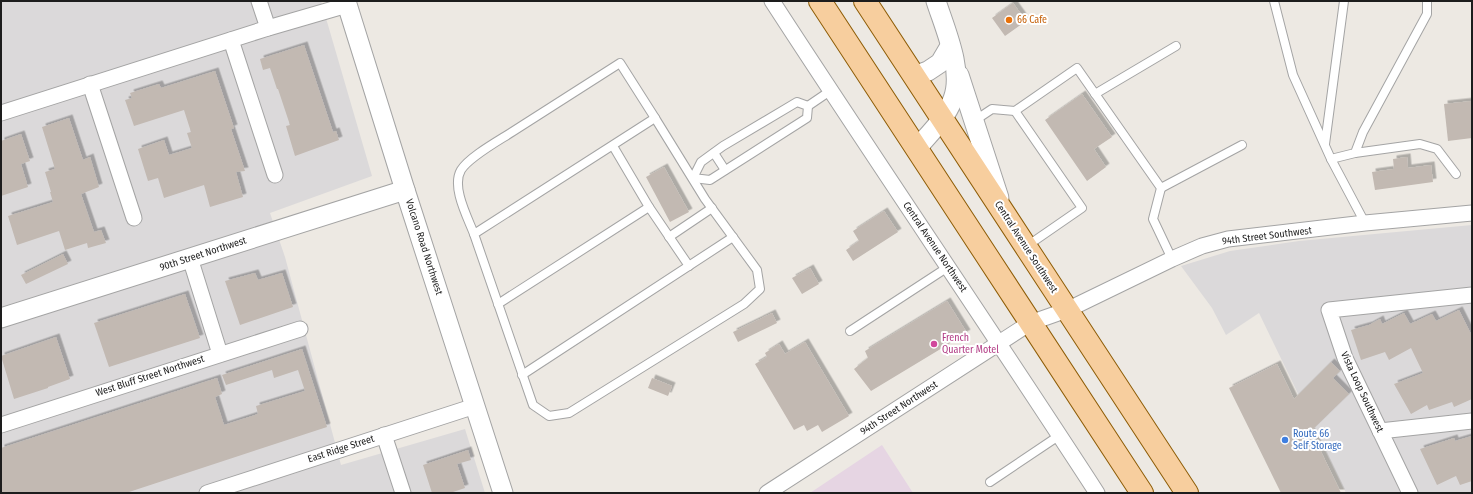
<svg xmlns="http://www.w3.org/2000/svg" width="1473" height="494" viewBox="0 0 1473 494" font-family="'Fira Sans Condensed',sans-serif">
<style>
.residential{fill:#dbd9da}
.industrial{fill:#e6d5e3}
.building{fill:#c2b9b2;filter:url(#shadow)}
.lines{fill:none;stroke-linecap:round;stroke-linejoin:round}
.service-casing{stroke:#a4a4a4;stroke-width:10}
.minor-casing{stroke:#a4a4a4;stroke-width:17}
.tertiary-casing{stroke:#a4a4a4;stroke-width:21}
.primary-casing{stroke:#8e5d07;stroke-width:24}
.service{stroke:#fff;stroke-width:8}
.minor{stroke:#fff;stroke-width:15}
.tertiary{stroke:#fff;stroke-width:19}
.primary{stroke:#f7ce9e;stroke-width:22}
.food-dot{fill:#e8710a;stroke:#fff;stroke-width:1.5}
.hotel-dot{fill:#d1479c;stroke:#fff;stroke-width:1.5}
.shop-dot{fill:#3f7fe0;stroke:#fff;stroke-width:1.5}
.labels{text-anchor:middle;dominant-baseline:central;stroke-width:4;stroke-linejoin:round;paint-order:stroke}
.food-label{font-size:10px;fill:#c56008;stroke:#fff;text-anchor:start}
.street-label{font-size:10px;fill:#1d1d1d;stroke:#fff}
.hotel-label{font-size:10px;fill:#b23c85;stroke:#fff;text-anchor:start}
.shop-label{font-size:10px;fill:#366cbe;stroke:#fff;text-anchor:start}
</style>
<defs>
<filter id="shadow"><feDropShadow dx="3.5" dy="-3.5" stdDeviation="0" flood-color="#0004"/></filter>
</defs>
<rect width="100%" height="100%" fill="#ede9e3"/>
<g class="residential">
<path d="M 1,1 L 321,1 L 372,176 L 270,213 L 285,257 L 341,465 L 465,429 L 485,493 L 1,493 Z"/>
<path d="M 1472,225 L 1472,493 L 1346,493 L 1259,313 L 1226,335 L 1212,308 L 1181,266 L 1230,251 L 1299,241 Z"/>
</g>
<path class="industrial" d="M 882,445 L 913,493 L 810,493 Z"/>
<g class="building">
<path d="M 1013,3 L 1026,21 L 1005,36 L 992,18 Z"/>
<path d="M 304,45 L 333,132 L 336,131 L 339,140 L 295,156 L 286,126 L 290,125 L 278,89 L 277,89 L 270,68 L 263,70 L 260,59 Z"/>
<path d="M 215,71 L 234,128 L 231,129 L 245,171 L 236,172 L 243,197 L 210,207 L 204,185 L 164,198 L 158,178 L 148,181 L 138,149 L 164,140 L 169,155 L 192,148 L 187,133 L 191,132 L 184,110 L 134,126 L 125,100 L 132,98 L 130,93 L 159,84 L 161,88 Z"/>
<path d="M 1082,94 L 1112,137 L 1094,149 L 1106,167 L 1087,181 L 1045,120 Z"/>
<path d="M 1472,101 L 1472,138 L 1448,141 L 1444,104 Z"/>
<path d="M 69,118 L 83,160 L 90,157 L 99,187 L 81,194 L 94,232 L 101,230 L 106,243 L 88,248 L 87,243 L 65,250 L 59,231 L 17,245 L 8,216 L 53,202 L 50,192 L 51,192 L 45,172 L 55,169 L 42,127 Z"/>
<path d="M 21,134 L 30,161 L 21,164 L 28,187 L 1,196 L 1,141 Z"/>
<path d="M 1407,157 L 1408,168 L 1431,165 L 1433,182 L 1375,190 L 1372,172 L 1394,169 L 1393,159 Z"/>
<path d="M 664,167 L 689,212 L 670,222 L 646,177 Z"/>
<path d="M 884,211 L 898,232 L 853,261 L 846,250 L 859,241 L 853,231 Z"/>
<path d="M 63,254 L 68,264 L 26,284 L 21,275 Z"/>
<path d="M 810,268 L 819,284 L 802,294 L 792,278 Z"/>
<path d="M 255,273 L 258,280 L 282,273 L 293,307 L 240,325 L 225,281 Z"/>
<path d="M 185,294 L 200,338 L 109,367 L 94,323 Z"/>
<path d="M 947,301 L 967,333 L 871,391 L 854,369 L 868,358 L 865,351 Z"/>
<path d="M 1459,310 L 1472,336 L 1472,399 L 1454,407 L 1452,402 L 1429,410 L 1427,405 L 1411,414 L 1394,384 L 1423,373 L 1411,348 L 1389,360 L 1385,352 L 1361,360 L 1351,330 L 1369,325 L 1380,319 L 1382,324 L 1404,313 L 1410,324 L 1432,314 L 1436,321 Z"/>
<path d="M 772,313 L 777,323 L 738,342 L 733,332 Z"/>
<path d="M 56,337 L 70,379 L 48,387 L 48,388 L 14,399 L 1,356 Z"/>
<path d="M 805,342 L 849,416 L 822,432 L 818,425 L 807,431 L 804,425 L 794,430 L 755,364 L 767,357 L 765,353 L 779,344 L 785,354 Z"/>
<path d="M 302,349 L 327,427 L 126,493 L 1,493 L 1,448 L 217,378 L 222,394 L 215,397 L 224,425 L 258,414 L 256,406 L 305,391 L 298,370 L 274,378 L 272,370 L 226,385 L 222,375 Z"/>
<path d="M 1331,362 L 1340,371 L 1333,378 L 1349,394 L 1311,431 L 1341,493 L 1281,493 L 1229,388 L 1277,364 L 1294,399 Z"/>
<path d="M 652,378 L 672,386 L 668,396 L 648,388 Z"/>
<path d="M 1472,436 L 1472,481 L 1460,485 L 1456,476 L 1437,485 L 1420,449 L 1454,438 L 1455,441 Z"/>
<path d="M 468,450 L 471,460 L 457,464 L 465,488 L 450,493 L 432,493 L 423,465 Z"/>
</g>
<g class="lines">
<defs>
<g id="service">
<path d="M 1274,1 L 1293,75 L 1331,159 L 1365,223"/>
<path d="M 1095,94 L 1176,46"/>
<path d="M 797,102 L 808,106 L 807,118 L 710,180 L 693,178 L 701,162 L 723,146 Z"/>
<path d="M 808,106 L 830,91"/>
<path d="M 655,118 L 705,199 L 757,270 L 760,289 L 744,304 L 569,413 L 549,416 L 533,405 L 474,234 Z"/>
<path d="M 974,121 L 992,109 L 1015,111"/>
<path d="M 1325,144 L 1344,1"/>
<path d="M 613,146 L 649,207"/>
<path d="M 714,153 L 725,170"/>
<path d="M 1355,153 L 1420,144 L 1437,149 L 1456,174"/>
<path d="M 1331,159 L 1355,153 L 1363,132 L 1427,14 L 1427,1"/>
<path d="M 1161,188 L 1242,145"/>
<path d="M 474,234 C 468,218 451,187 461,170 C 469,157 498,141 512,132 C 548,109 584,86 620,63 L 655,118"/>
<path d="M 669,237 L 712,208"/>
<path d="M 1027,246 L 1082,208 L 1015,111 L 1077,68 L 1161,188 L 1153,219 L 1172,259"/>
<path d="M 498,304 L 649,207 L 689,266"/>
<path d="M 850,331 L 948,267"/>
<path d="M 522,375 L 733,237"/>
<path d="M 990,482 L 1060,435"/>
</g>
<g id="minor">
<path d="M 259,1 L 268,28"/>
<path d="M 772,1 C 879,166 990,328 1097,493"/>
<path d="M 231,40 L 275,175"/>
<path d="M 90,84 L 134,218"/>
<path d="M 1,113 L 268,28 L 347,5"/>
<path d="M 190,258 L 220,354"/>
<path d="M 1,425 L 300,329"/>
<path d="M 1380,431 L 1472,421"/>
<path d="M 384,435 L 403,493"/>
<path d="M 207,493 L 475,406"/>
<path d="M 767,493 L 1030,323 L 1067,310 L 1172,259 L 1202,246 L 1228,239 L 1365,223 L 1472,213"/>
<path d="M 1410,493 L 1345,358 L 1329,310 L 1472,295"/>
</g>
<g id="tertiary">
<path d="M 346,1 L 405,190 L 503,493"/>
<path d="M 959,75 L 999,198"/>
<path d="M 914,76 L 928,71 L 940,63 L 950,46"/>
<path d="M 917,148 C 930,133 946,118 953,99 C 964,71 945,29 936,1"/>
<path d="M 1,318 L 405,190"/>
</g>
<g id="primary">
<path d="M 820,1 L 1142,493"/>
<path d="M 865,1 L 1187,493"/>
</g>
</defs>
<use href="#service" class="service-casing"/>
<use href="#minor" class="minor-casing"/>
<use href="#tertiary" class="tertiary-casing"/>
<use href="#primary" class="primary-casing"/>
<use href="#service" class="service"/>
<use href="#minor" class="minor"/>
<use href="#tertiary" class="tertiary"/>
<use href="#primary" class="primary"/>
</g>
<circle class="food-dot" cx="1009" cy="20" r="4"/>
<circle class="hotel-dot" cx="934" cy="344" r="4"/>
<circle class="shop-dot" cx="1285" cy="440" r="4"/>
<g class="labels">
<g class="food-label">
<text x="1017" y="20">66 Cafe</text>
</g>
<g class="street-label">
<text transform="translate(1267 236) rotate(-7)">94th Street Southwest</text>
<text transform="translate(424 247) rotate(72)">Volcano Road Northwest</text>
<text transform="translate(935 247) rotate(56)">Central Avenue Northwest</text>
<text transform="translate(1026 247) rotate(57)">Central Avenue Southwest</text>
<text transform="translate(203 254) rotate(-18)">90th Street Northwest</text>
<text transform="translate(150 376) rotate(-18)">West Bluff Street Northwest</text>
<text transform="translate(1362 392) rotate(65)">Vista Loop Southwest</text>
<text transform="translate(899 408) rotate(-33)">94th Street Northwest</text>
<text transform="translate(341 449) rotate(-18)">East Ridge Street</text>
</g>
<g class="hotel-label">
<text x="942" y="338">French<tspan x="942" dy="12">Quarter Motel</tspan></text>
</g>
<g class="shop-label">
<text x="1293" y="434">Route 66<tspan x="1293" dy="12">Self Storage</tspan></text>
</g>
</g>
<rect width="1473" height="494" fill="none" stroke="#1d1d1d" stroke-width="4"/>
</svg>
